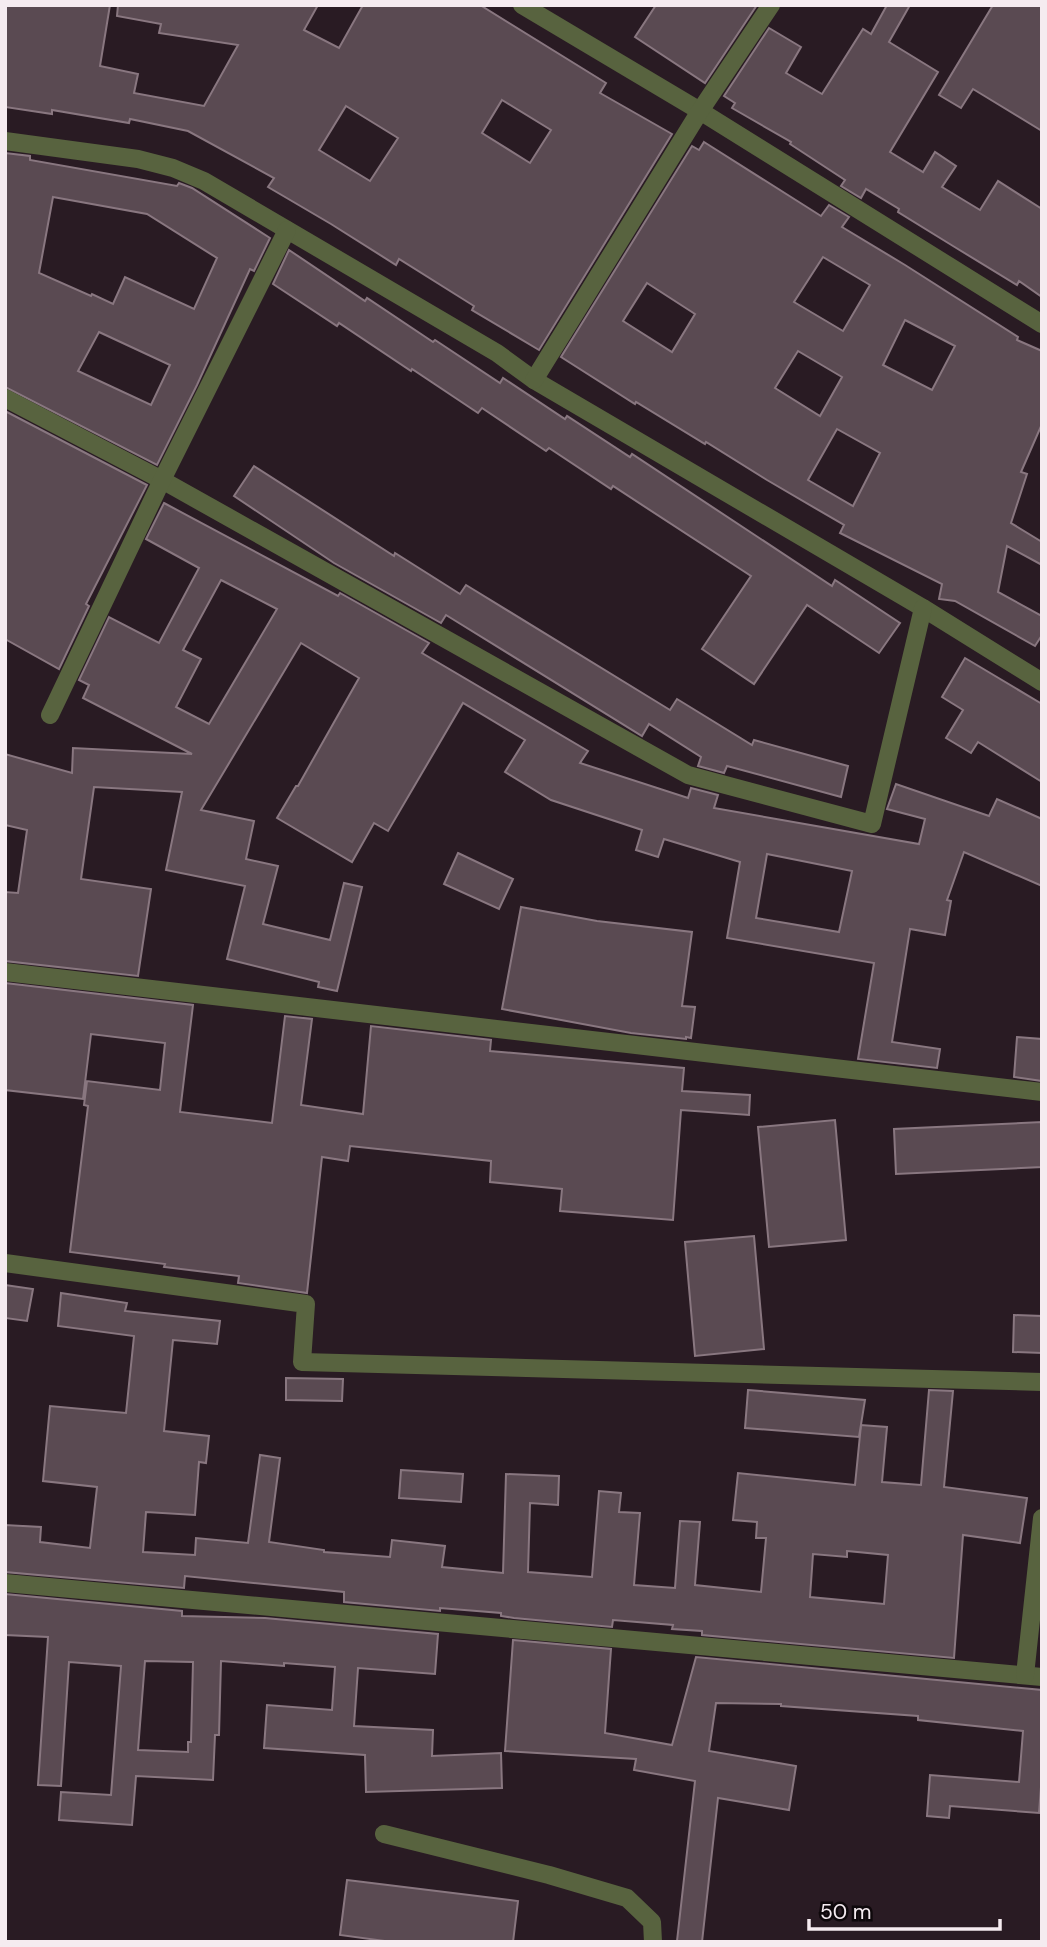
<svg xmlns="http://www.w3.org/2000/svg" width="1047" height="1947" viewBox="0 0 1047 1947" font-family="'DM Sans',sans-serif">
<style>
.building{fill:#5a4a52;stroke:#897780;stroke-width:2;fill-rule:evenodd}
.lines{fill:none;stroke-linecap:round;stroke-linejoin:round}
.minor{stroke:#58633f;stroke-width:18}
</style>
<rect width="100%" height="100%" fill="#291b23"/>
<g class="building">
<path d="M 5,5 L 110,5 L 100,66 L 138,74 L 134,93 L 204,106 L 238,45 L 159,33 L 161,24 L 117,16 L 118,5 L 318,5 L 304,30 L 339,48 L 363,5 L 480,5 L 606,83 L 600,93 L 672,134 L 539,350 L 472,310 L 474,306 L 399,259 L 396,265 L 331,224 L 268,187 L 274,178 L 188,131 L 130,119 L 129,123 L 52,110 L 52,114 L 5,107 ZM 502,100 L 551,130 L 530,163 L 482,133 ZM 346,106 L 398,138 L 370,181 L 319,150 Z"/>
<path d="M 656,5 L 757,5 L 705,83 L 635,37 Z"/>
<path d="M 887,5 L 910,5 L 889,42 L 938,72 L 890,152 L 923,172 L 935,152 L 956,166 L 942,187 L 980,210 L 998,181 L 1042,209 L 1042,297 L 1019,281 L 1017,285 L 953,246 L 898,212 L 899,209 L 866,189 L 861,198 L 841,186 L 845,180 L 790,144 L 791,142 L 732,108 L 735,103 L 724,96 L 769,28 L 801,47 L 786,73 L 822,94 L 863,29 L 871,34 Z"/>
<path d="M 993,5 L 1042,5 L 1042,131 L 973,89 L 961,108 L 939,95 Z"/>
<path d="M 704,142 L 821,216 L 829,205 L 849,217 L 842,227 L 905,265 L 1018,337 L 1017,340 L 1042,351 L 1042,424 L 1021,472 L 1027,474 L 1011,523 L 1042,542 L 1042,565 L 1007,546 L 998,592 L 1042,616 L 1042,635 L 1035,646 L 955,601 L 939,599 L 942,584 L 840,533 L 844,525 L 767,480 L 706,442 L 705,444 L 636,402 L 635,404 L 561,357 L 692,146 L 699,150 ZM 823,257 L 870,285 L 843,331 L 794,302 ZM 647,283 L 695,314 L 672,352 L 623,321 ZM 905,320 L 955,346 L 932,390 L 883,365 ZM 798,351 L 842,377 L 820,416 L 775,388 ZM 837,429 L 880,453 L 853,506 L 808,480 Z"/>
<path d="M 5,153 L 30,156 L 30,160 L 177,186 L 179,183 L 192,188 L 270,238 L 254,271 L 250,269 L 197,385 L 157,465 L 5,387 ZM 53,197 L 147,214 L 217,258 L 194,309 L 125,277 L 113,304 L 92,294 L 91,296 L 39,273 ZM 99,332 L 170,365 L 151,405 L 78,371 Z"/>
<path d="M 289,250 L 365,301 L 367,298 L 433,342 L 435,340 L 500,383 L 503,378 L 565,419 L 567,416 L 630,457 L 632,454 L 832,586 L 835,580 L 900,623 L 879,653 L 807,605 L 754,684 L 702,649 L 751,576 L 613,486 L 611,489 L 549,448 L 546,451 L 482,408 L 478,413 L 412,369 L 411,371 L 339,323 L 337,326 L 273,284 Z"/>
<path d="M 5,411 L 147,485 L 86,604 L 89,606 L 59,669 L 5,639 Z"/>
<path d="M 254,466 L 394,556 L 395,553 L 460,594 L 466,585 L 670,710 L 677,699 L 752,745 L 754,740 L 848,766 L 841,797 L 727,766 L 724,773 L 698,766 L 701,757 L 649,724 L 642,736 L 446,615 L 441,623 L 334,563 L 234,496 Z"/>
<path d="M 164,503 L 338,596 L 340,593 L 429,643 L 422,653 L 588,751 L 580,763 L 688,798 L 691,788 L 718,795 L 714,808 L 919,844 L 925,819 L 887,809 L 896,784 L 989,816 L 997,799 L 1042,819 L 1042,886 L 964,852 L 947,900 L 951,901 L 945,935 L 910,929 L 892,1042 L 940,1049 L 937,1068 L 858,1059 L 874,963 L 727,938 L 740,862 L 664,839 L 658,857 L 636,850 L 642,830 L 551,800 L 505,772 L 525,740 L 463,703 L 388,831 L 374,823 L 352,862 L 277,818 L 296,786 L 298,786 L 359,678 L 301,643 L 201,810 L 254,821 L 246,859 L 278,866 L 263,924 L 330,940 L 344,883 L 362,887 L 337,991 L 318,987 L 319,982 L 227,959 L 245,886 L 166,870 L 182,792 L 94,787 L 81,879 L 151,889 L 138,976 L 5,961 L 5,892 L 18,893 L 27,830 L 5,825 L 5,754 L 72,773 L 73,748 L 192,754 L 83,698 L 89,685 L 79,680 L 109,617 L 159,643 L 199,568 L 146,539 ZM 221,580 L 277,609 L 209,724 L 176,707 L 201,659 L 183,650 ZM 767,854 L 852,871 L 839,932 L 756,918 Z"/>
<path d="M 965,658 L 1042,704 L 1042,782 L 978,742 L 971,753 L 946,738 L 963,710 L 942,697 Z"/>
<path d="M 458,853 L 513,879 L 499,909 L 444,884 Z"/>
<path d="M 521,907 L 597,921 L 692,932 L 682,1006 L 695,1007 L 691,1038 L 686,1037 L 686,1039 L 631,1033 L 502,1009 Z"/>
<path d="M 5,983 L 193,1005 L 180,1112 L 272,1123 L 285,1016 L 312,1019 L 301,1105 L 363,1114 L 371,1026 L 491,1040 L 490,1051 L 684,1068 L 682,1091 L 750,1095 L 749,1115 L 681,1110 L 673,1220 L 560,1211 L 562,1189 L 490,1182 L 491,1161 L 350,1146 L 348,1161 L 322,1157 L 307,1293 L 238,1283 L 239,1276 L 164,1267 L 165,1264 L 70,1252 L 88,1106 L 84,1105 L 87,1081 L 160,1090 L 165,1043 L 91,1034 L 83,1099 L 5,1090 Z"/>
<path d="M 1017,1037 L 1042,1039 L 1042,1081 L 1014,1077 Z"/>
<path d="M 835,1120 L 846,1240 L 769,1247 L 758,1127 Z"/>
<path d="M 1042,1122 L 1042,1167 L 896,1174 L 894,1129 Z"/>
<path d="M 754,1236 L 764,1349 L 695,1356 L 685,1242 Z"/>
<path d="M 5,1285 L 33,1289 L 27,1321 L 5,1318 Z"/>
<path d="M 61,1293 L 127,1303 L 125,1311 L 220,1321 L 217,1344 L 173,1340 L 164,1431 L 209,1436 L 206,1463 L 199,1462 L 195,1515 L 146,1512 L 143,1552 L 195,1555 L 196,1538 L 248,1543 L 260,1455 L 280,1458 L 269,1542 L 324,1550 L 324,1552 L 390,1557 L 392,1540 L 445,1546 L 442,1567 L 503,1573 L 506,1474 L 559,1476 L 558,1505 L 530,1503 L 528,1572 L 592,1577 L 599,1491 L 621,1493 L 619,1512 L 640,1513 L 634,1585 L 675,1588 L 680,1521 L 700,1522 L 695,1585 L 761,1592 L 766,1538 L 756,1538 L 757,1522 L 733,1520 L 738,1473 L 855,1485 L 861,1425 L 887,1427 L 882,1482 L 921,1485 L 929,1390 L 953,1391 L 944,1487 L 1027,1498 L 1020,1543 L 963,1535 L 954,1658 L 702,1635 L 702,1631 L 672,1629 L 673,1625 L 613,1620 L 612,1627 L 514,1618 L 501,1616 L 501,1613 L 440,1608 L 440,1611 L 344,1602 L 344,1592 L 185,1576 L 184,1588 L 5,1572 L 5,1525 L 41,1527 L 40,1542 L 90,1548 L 97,1487 L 43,1481 L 50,1406 L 126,1413 L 134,1336 L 58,1326 ZM 847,1551 L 888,1555 L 884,1604 L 810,1597 L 813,1554 L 847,1557 Z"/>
<path d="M 1014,1315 L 1042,1316 L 1042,1353 L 1013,1352 Z"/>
<path d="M 286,1378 L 343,1379 L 342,1401 L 286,1400 Z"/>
<path d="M 748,1390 L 865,1400 L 859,1437 L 745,1428 Z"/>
<path d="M 401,1470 L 463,1474 L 461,1502 L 399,1498 Z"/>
<path d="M 5,1594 L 182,1611 L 182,1616 L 265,1618 L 438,1634 L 435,1674 L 358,1668 L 354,1726 L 433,1730 L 432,1756 L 501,1753 L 502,1788 L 366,1792 L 365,1755 L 264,1748 L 267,1705 L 332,1710 L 335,1667 L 284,1663 L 284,1666 L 221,1661 L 219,1735 L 215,1735 L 213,1780 L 136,1776 L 132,1825 L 59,1820 L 61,1792 L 111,1795 L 121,1666 L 69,1662 L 61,1786 L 38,1785 L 48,1637 L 5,1635 ZM 145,1661 L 193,1662 L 191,1742 L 188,1742 L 188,1752 L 138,1750 Z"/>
<path d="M 513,1640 L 611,1649 L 605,1733 L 672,1745 L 696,1657 L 1042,1690 L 1042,1774 L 1039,1813 L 950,1806 L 949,1818 L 927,1816 L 930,1775 L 1019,1782 L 1023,1731 L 918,1720 L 918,1716 L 781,1706 L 781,1704 L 716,1703 L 709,1751 L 796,1766 L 789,1810 L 718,1798 L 702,1942 L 677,1941 L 695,1781 L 634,1770 L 636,1759 L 505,1751 Z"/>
<path d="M 347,1880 L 518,1901 L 513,1942 L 392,1942 L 340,1935 Z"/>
</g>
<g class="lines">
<g class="minor">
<path d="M 522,5 L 700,111 L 1042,324"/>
<path d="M 5,141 L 138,159 L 173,168 L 204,181 L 497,353 L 534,380 L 923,608 L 1042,682"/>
<path d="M 534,380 L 700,111 L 771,5"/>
<path d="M 5,398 L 162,480 L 688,775 L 872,824 L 923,608"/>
<path d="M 50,715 L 162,480 L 287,230"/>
<path d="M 5,972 L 1042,1092"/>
<path d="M 5,1263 L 306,1304 L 302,1362 L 1042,1382"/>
<path d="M 5,1583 L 1042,1677"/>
<path d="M 1025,1675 L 1042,1518"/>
<path d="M 384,1834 L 549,1875 L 627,1898 L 652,1922 L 653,1942"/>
</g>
</g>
<rect width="1047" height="1947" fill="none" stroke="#f5ebf0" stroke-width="14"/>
<path d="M809 1919v10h191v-10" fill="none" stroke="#f5ebf0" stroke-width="3.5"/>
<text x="820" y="1919" font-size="21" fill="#f5ebf0" stroke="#0e080b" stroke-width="5" paint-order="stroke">50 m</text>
</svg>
